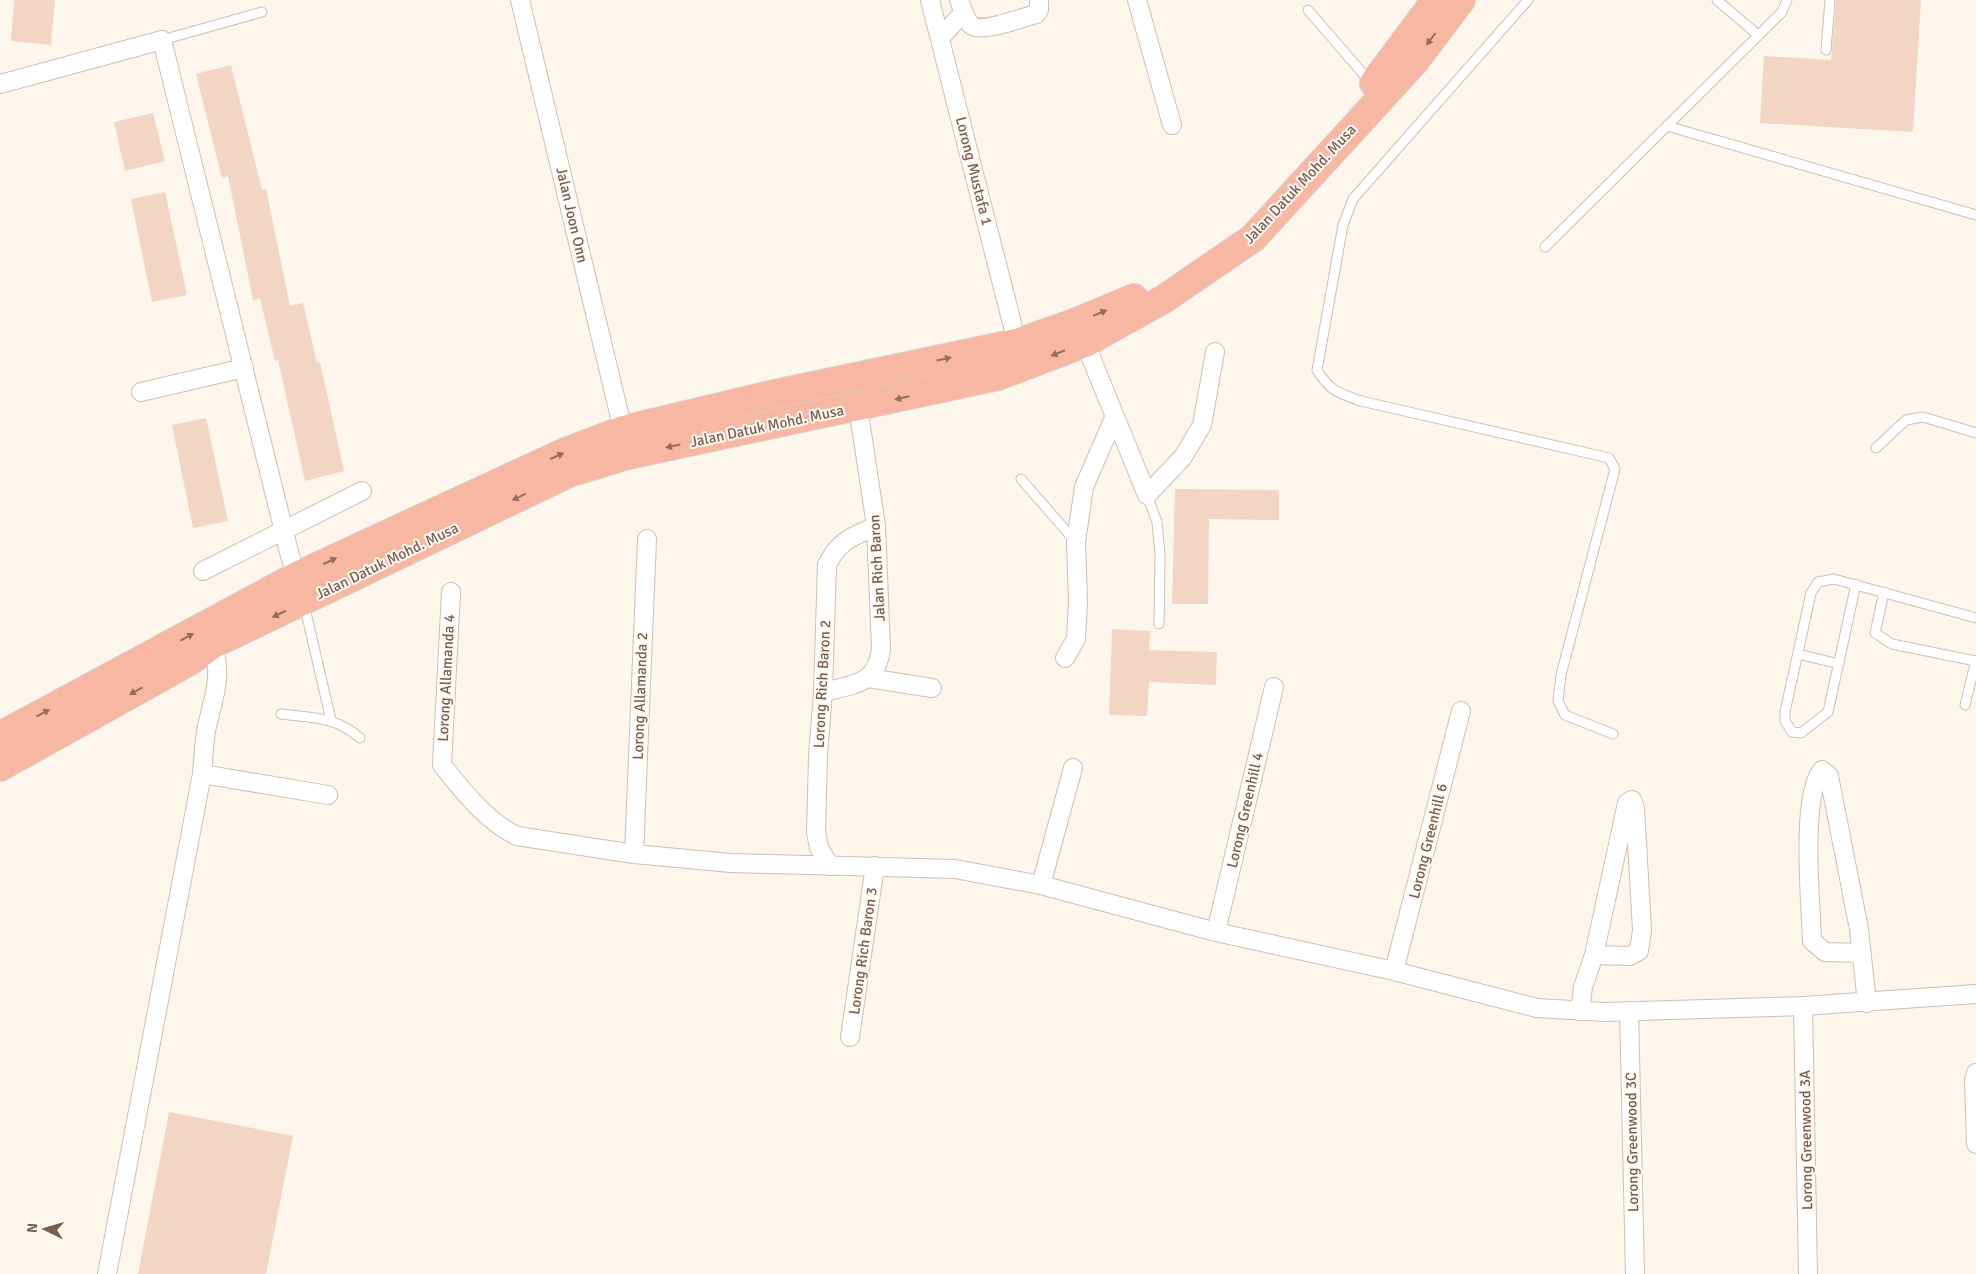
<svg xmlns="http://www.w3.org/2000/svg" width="1976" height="1274" viewBox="0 0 1976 1274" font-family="Signika,sans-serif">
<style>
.building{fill:#f3d5c3}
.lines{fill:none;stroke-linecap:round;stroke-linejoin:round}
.lane-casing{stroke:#d1beb0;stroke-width:11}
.street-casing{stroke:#d1beb0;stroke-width:20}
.highway-casing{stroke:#dad1cd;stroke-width:30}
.lane{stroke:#fff;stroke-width:9}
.street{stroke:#fff;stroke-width:18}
.highway{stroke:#f7b7a3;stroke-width:28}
.oneway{fill:#936e5e}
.labels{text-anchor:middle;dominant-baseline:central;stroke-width:4;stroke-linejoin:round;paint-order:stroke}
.street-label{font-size:15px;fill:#7a5c4d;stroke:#fffaf3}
</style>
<rect width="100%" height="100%" fill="#fdf6ec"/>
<g class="building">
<path d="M 14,0 L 55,0 L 51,45 L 11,41 Z"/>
<path d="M 1836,0 L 1921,0 L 1913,132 L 1760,123 L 1764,56 L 1831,60 Z"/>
<path d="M 231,65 L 262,190 L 266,189 L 290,306 L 303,303 L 317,363 L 320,362 L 344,471 L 305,481 L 278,360 L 275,361 L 260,298 L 253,300 L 228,176 L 222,178 L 196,74 Z"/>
<path d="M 153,113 L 165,161 L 125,171 L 114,122 Z"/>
<path d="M 165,192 L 187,295 L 152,302 L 131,199 Z"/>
<path d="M 206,418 L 228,521 L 193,528 L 172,425 Z"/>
<path d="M 1175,489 L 1279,490 L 1279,520 L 1209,519 L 1208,604 L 1172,604 Z"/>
<path d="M 1112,629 L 1150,631 L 1149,650 L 1217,652 L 1216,685 L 1149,682 L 1147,716 L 1109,715 Z"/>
<path d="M 169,1112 L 293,1136 L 266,1274 L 138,1274 Z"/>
</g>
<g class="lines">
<defs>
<g id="lane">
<path d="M 1528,0 L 1353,199 L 1343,225 L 1317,370 C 1330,391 1338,393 1361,401 L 1609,458 L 1615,469 L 1561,675 L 1558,701 L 1565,715 L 1613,734"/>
<path d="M 1717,0 L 1758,35"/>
<path d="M 1308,10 L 1371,83"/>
<path d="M 162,40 L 262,12"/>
<path d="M 1826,50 L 1830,0"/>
<path d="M 1667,126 L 1976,215"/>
<path d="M 1545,247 L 1782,12 L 1787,0"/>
<path d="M 1876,448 L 1906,420 L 1923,417 L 1976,433"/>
<path d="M 1021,479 L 1075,541"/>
<path d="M 1147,495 L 1157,522 L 1160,555 L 1159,624"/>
<path d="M 1856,584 L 1828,712 L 1801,733 L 1792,732 L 1785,721 L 1785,712 L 1811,593 L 1818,582 L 1834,579 L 1976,618"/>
<path d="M 1884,592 L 1875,633 L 1892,644 L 1976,661"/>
<path d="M 304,604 L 331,720"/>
<path d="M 1798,654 L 1839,664"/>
<path d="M 1965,705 L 1976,660"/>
<path d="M 281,714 C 312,718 335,716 360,738"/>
</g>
<g id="street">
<path d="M 520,0 L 623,430"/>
<path d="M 930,0 L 1017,343"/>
<path d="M 959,0 C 962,8 965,19 971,25 C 980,34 1024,17 1036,14 L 1039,10 L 1039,0"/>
<path d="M 1137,0 L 1172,125"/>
<path d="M 941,37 L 964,12"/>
<path d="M 0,84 L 162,40 L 290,556 L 297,576"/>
<path d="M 1085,343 L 1147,495 L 1183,457 L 1202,425 L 1215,352"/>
<path d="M 141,392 L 244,368"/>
<path d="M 203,571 L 362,491"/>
<path d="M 451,592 L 442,765 C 463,791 487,822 517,836 L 634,854 L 731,863 L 955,869 L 1041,885 L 1216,932 L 1394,971 L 1537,1008 L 1605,1012 L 1803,1006 L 1976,994"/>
<path d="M 1065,658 L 1076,639 L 1078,602 L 1076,542 L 1084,487 L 1114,418"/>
<path d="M 868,678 L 932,688"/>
<path d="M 823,692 C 853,685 877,684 881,649 L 876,526 L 858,407"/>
<path d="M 202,774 L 328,795"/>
<path d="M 634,854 L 647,539"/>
<path d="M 830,866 L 819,848 L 816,832 L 818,756 L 823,692 L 827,565 C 839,540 852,537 876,526"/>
<path d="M 1041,885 L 1073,768"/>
<path d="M 1216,932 L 1274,687"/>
<path d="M 1862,953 L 1825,952 L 1812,941 C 1811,905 1800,797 1822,770 L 1829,776 L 1859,929 L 1867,1003"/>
<path d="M 1394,971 L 1461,711"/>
<path d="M 1803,1006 L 1808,1274"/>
<path d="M 1580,1011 L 1583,987 L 1594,955 L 1627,803 L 1632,800 L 1635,808 L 1642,930 L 1639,951 L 1630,956 L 1594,955"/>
<path d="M 1629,1011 L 1635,1274"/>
<path d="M 850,1037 L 875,866"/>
<path d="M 1976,1073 L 1974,1080 L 1976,1144"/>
<path d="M 107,1274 L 202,774 C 203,760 204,745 206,731 C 213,698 223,679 213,644"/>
</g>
<g id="highway">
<path d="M 1374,83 L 1436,0"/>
<path d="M 0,736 L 297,576 L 563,453 L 623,430 L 770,395 L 1017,343 L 1074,323 L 1134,298"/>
<path d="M 0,767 L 190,661 L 213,644 L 569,473 L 628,455 L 998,376 L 1085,343 L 1164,299 L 1253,238 L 1415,61 L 1461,0"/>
</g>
</defs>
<use href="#lane" class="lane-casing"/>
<use href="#street" class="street-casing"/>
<use href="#highway" class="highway-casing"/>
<use href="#lane" class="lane"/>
<use href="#street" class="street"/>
<use href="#highway" class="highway"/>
</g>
<defs><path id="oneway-solid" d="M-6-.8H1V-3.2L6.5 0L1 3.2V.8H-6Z" transform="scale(1.25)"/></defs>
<g class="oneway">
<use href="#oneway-solid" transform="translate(1431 39) rotate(127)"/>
<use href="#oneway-solid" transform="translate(1100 313) rotate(-23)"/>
<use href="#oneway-solid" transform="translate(1058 353) rotate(159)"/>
<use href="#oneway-solid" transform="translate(944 359) rotate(-12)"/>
<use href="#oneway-solid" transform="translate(902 398) rotate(167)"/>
<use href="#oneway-solid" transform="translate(673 446) rotate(168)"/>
<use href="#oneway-solid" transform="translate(557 456) rotate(-24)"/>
<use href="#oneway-solid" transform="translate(519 497) rotate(154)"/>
<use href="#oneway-solid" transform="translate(330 561) rotate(-25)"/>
<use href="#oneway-solid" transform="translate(279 614) rotate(155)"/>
<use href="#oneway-solid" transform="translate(187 637) rotate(-28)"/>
<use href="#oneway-solid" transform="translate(136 691) rotate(151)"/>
<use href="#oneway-solid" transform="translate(43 713) rotate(-28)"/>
</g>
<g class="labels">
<g class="street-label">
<text transform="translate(974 171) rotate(76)">Lorong Mustafa 1</text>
<text transform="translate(1300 184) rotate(-47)">Jalan Datuk Mohd. Musa</text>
<text transform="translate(572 215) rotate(77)">Jalan Joon Onn</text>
<text transform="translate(767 426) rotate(-12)">Jalan Datuk Mohd. Musa</text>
<text transform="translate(387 561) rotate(-26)">Jalan Datuk Mohd. Musa</text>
<text transform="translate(877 568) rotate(-93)">Jalan Rich Baron</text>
<text transform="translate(446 678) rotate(-87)">Lorong Allamanda 4</text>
<text transform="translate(822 684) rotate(-87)">Lorong Rich Baron 2</text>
<text transform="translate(640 696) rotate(-88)">Lorong Allamanda 2</text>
<text transform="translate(1245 810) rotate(-77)">Lorong Greenhill 4</text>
<text transform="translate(1428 841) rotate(-76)">Lorong Greenhill 6</text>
<text transform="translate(863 951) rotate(-82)">Lorong Rich Baron 3</text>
<text transform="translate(1806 1140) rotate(-91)">Lorong Greenwood 3A</text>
<text transform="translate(1632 1142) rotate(-91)">Lorong Greenwood 3C</text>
</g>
</g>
<g transform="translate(45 1229) rotate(275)" stroke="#fffaf3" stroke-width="4" paint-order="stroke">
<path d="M0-4L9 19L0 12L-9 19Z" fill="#7a5c4d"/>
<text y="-8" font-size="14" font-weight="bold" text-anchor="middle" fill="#7a5c4d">N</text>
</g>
</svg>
